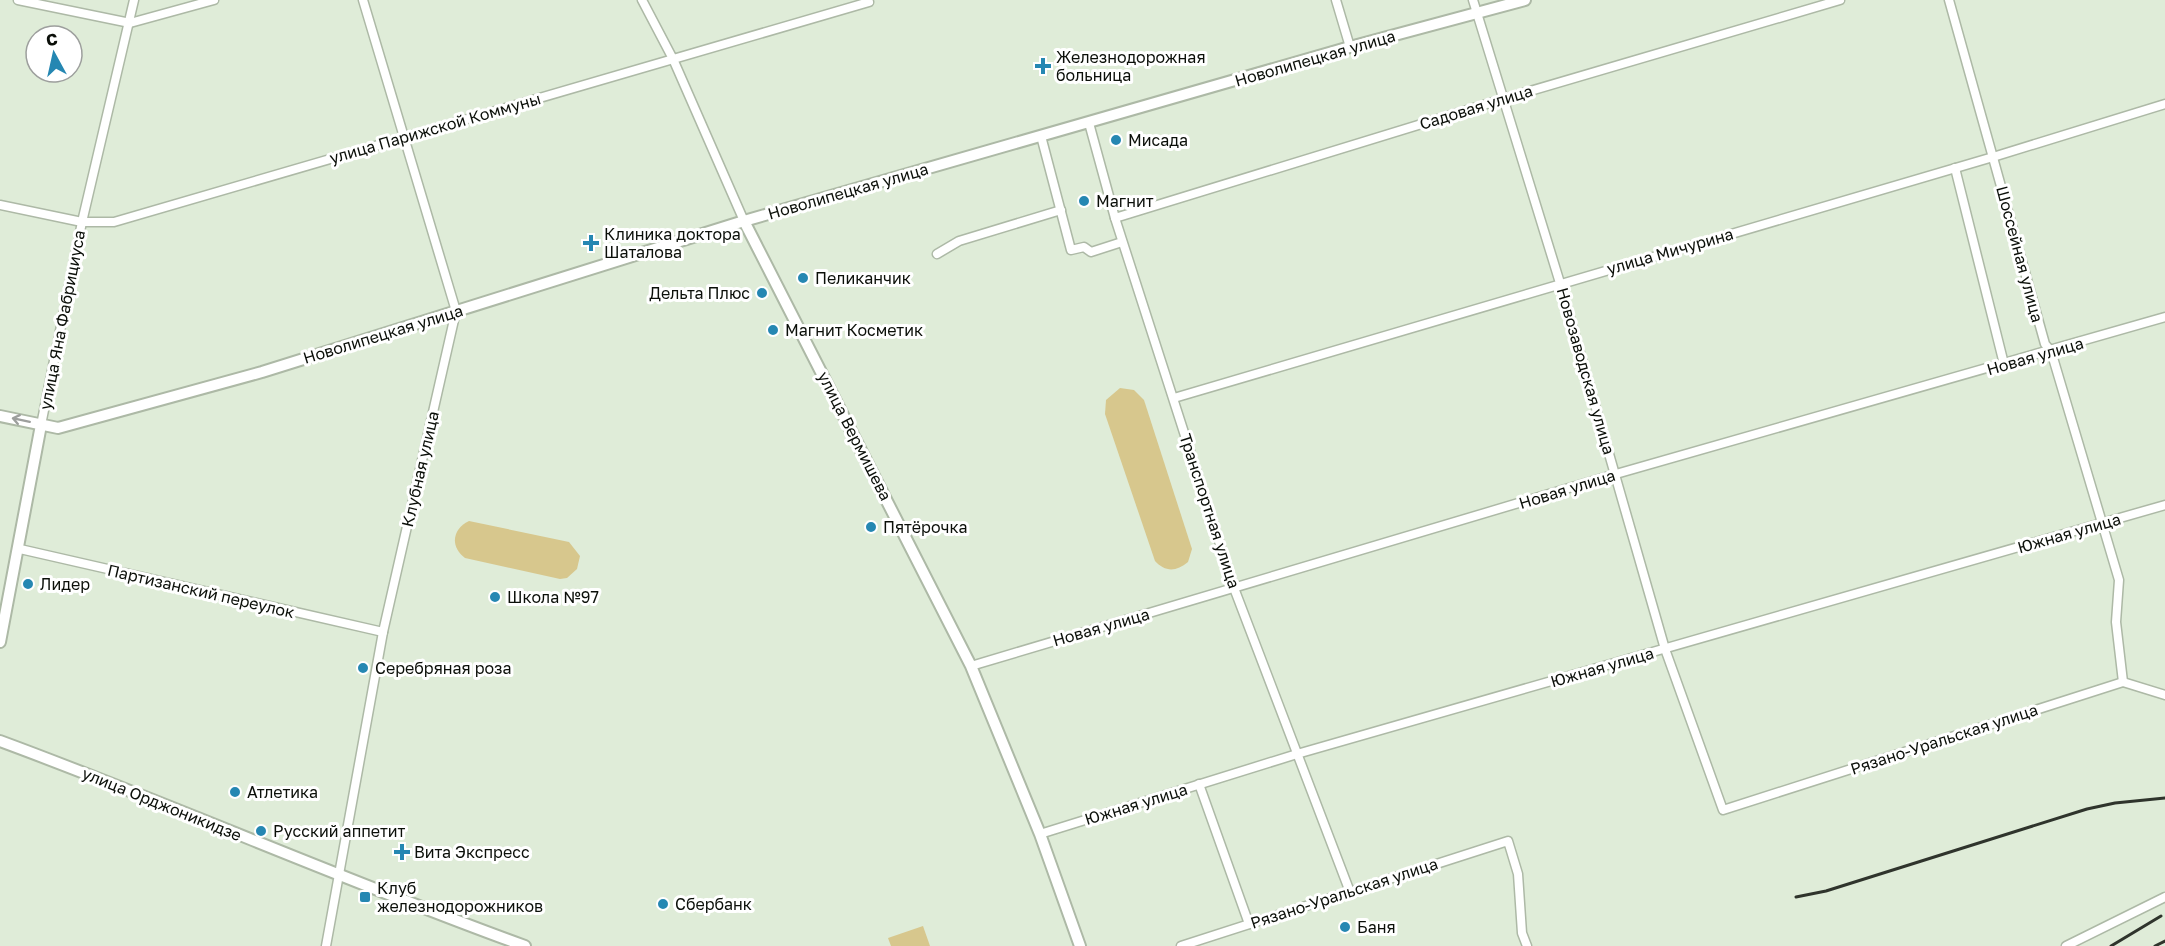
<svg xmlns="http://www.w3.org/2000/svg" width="2165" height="946" viewBox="0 0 2165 946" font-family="'Golos Text',sans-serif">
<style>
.garden{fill:#d7c78d}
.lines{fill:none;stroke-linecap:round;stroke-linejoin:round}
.minor-casing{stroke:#adb9a6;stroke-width:11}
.tertiary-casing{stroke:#adb9a6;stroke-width:14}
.minor{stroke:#fff;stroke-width:8}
.tertiary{stroke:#fff;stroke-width:10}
.rail{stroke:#2f342c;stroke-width:3}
.oneway{stroke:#9d9f9d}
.poi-dot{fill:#2587b2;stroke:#fff;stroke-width:2}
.labels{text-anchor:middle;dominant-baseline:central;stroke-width:6;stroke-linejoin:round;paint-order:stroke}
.poi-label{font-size:16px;fill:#0b0f09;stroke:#fff;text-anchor:start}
.street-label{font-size:16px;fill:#0b0f09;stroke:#fff}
</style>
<rect width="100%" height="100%" fill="#dfecd8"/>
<g class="garden">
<path d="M 1120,388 L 1134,390 L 1144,400 L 1192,549 L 1188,562 C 1176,572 1165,572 1155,561 L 1105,414 L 1106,400 Z"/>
<path d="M 469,521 L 569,542 L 580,556 L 577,569 L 567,578 L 560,579 L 465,558 C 450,547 452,529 469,521 Z"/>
<path d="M 923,926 L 930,946 L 891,946 L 888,938 Z"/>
</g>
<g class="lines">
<defs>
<g id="minor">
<path d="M 18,0 L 130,23 L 214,0"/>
<path d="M 642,0 L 673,59 L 744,221"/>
<path d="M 1336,0 L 1350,47"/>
<path d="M 1473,0 L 1560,283 L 1665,649 L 1723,810 L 2123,682 L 2165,695"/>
<path d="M 1949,0 L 2045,344 L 2051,351 L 2119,580 L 2116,622 L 2123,682"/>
<path d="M 1089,123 L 1115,218 L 1234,588 L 1350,892"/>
<path d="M 1041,136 L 1071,250 L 1084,247 L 1091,252 L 1122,242"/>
<path d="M 1955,168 L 2004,364"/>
<path d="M 0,205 L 82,222 L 114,222 L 869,2"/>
<path d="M 1115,218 L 1503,99 L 1840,0"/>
<path d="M 937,254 L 959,241 L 1061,210"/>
<path d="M 1174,398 L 1993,157 L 2165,104"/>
<path d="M 41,425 L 82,222 L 134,0"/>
<path d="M 20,549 L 383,632"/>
<path d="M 971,666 L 1616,474 L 2165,317"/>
<path d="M 1199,784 L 1249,924"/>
<path d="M 1040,834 L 1297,754 L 2165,505"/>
<path d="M 326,946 L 383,632 L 456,311 L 363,0"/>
<path d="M 1181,946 L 1508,841 L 1518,874 L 1522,933 L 1527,946"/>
<path d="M 2066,946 L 2165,897"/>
</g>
<g id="tertiary">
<path d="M 744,221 L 971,666 L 1040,834 L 1080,946"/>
<path d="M 0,416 L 58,428 L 262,372 L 744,221 L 1350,47 L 1525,0"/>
<path d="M 0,642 L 41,425"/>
<path d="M 0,741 C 176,806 348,882 525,946"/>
</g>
</defs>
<use href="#minor" class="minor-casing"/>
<use href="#tertiary" class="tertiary-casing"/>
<use href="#minor" class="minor"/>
<use href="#tertiary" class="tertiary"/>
<g class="rail">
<path d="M 1796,897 L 1826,891 L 2087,809 L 2115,803 L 2165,798"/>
<path d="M 2111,946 L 2161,916"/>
<path d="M 2155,946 L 2165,941"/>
</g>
</g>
<defs><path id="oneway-shaft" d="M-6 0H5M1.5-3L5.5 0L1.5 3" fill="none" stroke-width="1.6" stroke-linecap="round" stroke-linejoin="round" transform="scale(1.5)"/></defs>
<use class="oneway" href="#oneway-shaft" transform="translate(21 420) rotate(-168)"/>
<g class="poi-dot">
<path d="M1040 57h6v6h6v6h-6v6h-6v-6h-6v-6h6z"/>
<circle cx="1116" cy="140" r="6"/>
<circle cx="1084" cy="201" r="6"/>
<path d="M588 234h6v6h6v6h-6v6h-6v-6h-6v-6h6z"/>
<circle cx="803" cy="278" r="6"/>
<circle cx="762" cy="293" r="6"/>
<circle cx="773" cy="330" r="6"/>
<circle cx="871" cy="527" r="6"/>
<circle cx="28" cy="584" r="6"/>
<circle cx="495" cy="597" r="6"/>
<circle cx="363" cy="668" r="6"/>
<circle cx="235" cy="792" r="6"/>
<circle cx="261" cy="831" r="6"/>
<path d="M399 843h6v6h6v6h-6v6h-6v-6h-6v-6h6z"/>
<rect x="359" y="891" width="12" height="12" rx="3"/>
<circle cx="663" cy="904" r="6"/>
<circle cx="1345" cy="927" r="6"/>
</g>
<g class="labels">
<g class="poi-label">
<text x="1056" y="57">Железнодорожная<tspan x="1056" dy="18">больница</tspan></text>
<text x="1128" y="140">Мисада</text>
<text x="1096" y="201">Магнит</text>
<text x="604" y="234">Клиника доктора<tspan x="604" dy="18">Шаталова</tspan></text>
<text x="815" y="278">Пеликанчик</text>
<text x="750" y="293" text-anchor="end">Дельта Плюс</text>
<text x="785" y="330">Магнит Косметик</text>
<text x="883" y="527">Пятёрочка</text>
<text x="40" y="584">Лидер</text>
<text x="507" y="597">Школа №97</text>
<text x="375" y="668">Серебряная роза</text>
<text x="247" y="792">Атлетика</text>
<text x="273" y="831">Русский аппетит</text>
<text x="414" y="852">Вита Экспресс</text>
<text x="377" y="888">Клуб<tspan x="377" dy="18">железнодорожников</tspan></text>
<text x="675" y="904">Сбербанк</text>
<text x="1357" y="927">Баня</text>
</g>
<g class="street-label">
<text transform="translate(1315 58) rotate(-16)">Новолипецкая улица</text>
<text transform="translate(1476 107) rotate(-17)">Садовая улица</text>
<text transform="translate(435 128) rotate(-16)">улица Парижской Коммуны</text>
<text transform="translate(848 191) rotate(-16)">Новолипецкая улица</text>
<text transform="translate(1670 251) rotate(-16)">улица Мичурина</text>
<text transform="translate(2020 254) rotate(75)">Шоссейная улица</text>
<text transform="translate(62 320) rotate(-79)">улица Яна Фабрициуса</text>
<text transform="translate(383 334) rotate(-17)">Новолипецкая улица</text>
<text transform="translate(2035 356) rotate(-16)">Новая улица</text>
<text transform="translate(1586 371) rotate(74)">Новозаводская улица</text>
<text transform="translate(855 436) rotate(63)">улица Вермишева</text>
<text transform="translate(420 469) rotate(-77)">Клубная улица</text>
<text transform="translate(1567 489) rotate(-17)">Новая улица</text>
<text transform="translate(1210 511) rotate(72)">Транспортная улица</text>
<text transform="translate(2069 533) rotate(-16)">Южная улица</text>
<text transform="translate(201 591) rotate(13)">Партизанский переулок</text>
<text transform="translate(1101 627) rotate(-16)">Новая улица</text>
<text transform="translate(1602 667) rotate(-16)">Южная улица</text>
<text transform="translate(1944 739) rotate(-18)">Рязано-Уральская улица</text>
<text transform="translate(162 804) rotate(22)">улица Орджоникидзе</text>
<text transform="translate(1136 804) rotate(-17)">Южная улица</text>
<text transform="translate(1344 893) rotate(-18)">Рязано-Уральская улица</text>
</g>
</g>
<g transform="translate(54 54) rotate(352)"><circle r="28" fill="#ffffff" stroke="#9d9f9d" stroke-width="1.5"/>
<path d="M0-4.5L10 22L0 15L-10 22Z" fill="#2587b2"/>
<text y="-9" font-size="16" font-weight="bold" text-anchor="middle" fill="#0b0f09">С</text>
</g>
</svg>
